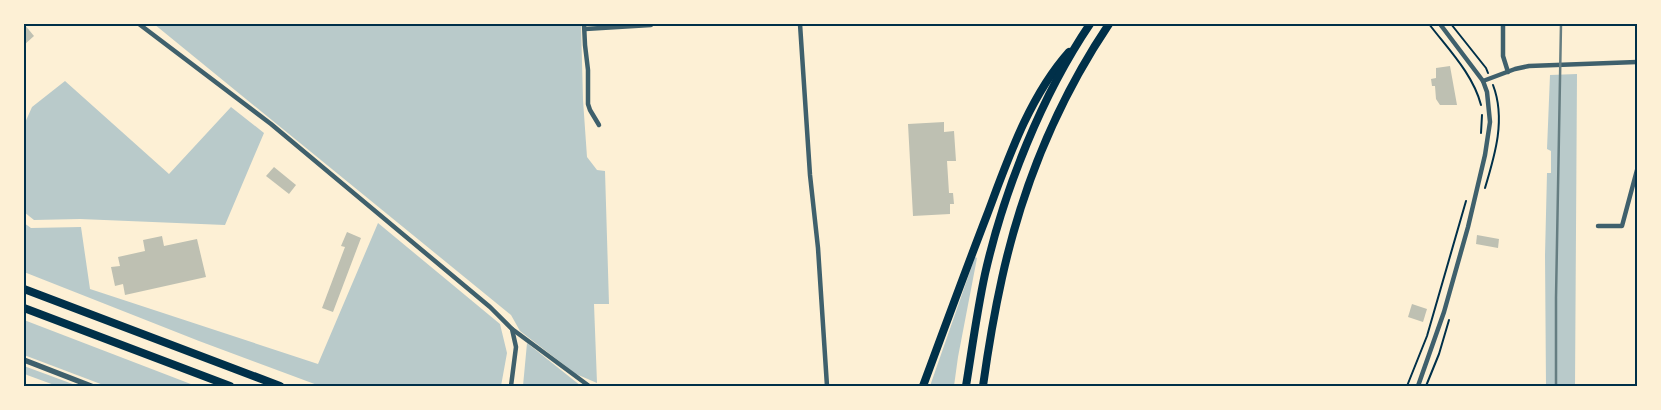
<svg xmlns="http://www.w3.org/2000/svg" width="1661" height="410" viewBox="0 0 1661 410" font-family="'Titillium Web',sans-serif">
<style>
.green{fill:#b9caca}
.building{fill:#bec0b2}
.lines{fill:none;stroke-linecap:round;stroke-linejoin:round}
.path{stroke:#003049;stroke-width:2}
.minor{stroke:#3f606c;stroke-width:4.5}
.tertiary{stroke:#3f606c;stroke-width:5.5}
.motorway{stroke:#003049;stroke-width:8}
.rail{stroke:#657d81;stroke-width:2.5}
.neatline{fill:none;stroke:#003049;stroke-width:2}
</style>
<rect width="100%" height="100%" fill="#fdf0d5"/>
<g class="green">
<path d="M 154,24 L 581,24 L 583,100 L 587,157 L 597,170 L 605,171 L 609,304 L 594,304 L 597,383 L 576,374 L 520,331 L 511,315 Z"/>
<path d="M 1577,74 L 1575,386 L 1546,386 L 1545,255 L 1547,173 L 1551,173 L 1551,151 L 1547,149 L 1550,75 Z"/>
<path d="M 65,81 L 169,174 L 231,107 L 264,133 L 225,225 L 80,219 L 34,220 L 24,212 L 24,125 L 32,107 Z"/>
<path d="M 24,223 L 31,228 L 81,227 L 90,289 L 318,364 L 378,223 L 500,324 L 507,353 L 501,386 L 320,386 L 199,341 L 24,272 Z"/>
<path d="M 975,257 L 977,258 L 958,357 L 954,386 L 930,386 Z"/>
<path d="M 24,320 L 196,386 L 106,386 L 24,355 Z"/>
<path d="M 527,343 L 581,386 L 523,386 Z"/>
<path d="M 24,366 L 78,386 L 57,386 L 27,375 L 24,373 Z"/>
</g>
<g class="building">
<path d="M 24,24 L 34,36 L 24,45 Z"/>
<path d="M 1450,66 L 1457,105 L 1440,105 L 1436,99 L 1435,86 L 1432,86 L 1431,79 L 1436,78 L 1436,68 Z"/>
<path d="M 944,122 L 944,132 L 954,131 L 956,161 L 947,161 L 949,193 L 953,193 L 954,204 L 950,204 L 950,214 L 913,216 L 908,124 Z"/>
<path d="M 274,167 L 296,185 L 289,194 L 266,176 Z"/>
<path d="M 347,232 L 361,238 L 333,312 L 322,308 L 345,247 L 341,246 Z"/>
<path d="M 1477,235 L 1499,239 L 1498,248 L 1476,244 Z"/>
<path d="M 162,236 L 164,246 L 197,239 L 206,277 L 125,295 L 123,284 L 115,286 L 111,267 L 120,266 L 118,257 L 145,251 L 143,240 Z"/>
<path d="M 1412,304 L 1427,309 L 1423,322 L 1408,317 Z"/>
</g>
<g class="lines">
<g class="path">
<path d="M 1429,24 C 1448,49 1473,74 1481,105"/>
<path d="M 1451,24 L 1486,68 L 1488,73"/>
<path d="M 1481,133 L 1482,115"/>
<path d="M 1485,188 C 1495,155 1506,119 1493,85"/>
<path d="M 1407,386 L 1427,336 L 1466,201"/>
<path d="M 1426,386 L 1439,354 L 1449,320"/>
</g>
<g class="minor">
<path d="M 139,24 L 271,124 L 490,307 L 512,329 L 516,347 L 511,386"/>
<path d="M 584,24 L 585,45 L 588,70 L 588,104 L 590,110 L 599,125"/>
<path d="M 800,24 L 810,175 L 818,248 L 827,386"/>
<path d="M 1503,24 L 1503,56 L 1508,72"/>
<path d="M 585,29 L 651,25"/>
<path d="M 1483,81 L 1515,69 L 1529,66 L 1637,62"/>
<path d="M 1598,226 L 1622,226 L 1637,170"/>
<path d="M 512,329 L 589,386"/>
<path d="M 1418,386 L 1444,312 L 1468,227 L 1485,155 L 1490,122 L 1487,92 L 1483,81 L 1440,24"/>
</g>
<path class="tertiary" d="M 24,360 L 91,386"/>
<g class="motorway">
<path d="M 24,289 L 280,386"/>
<path d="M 24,308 L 230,386"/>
<path d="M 923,386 C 944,329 965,272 987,215 C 1008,159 1029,97 1069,52"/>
<path d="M 966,386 C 972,349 977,311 985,274 C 1004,190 1042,95 1090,24"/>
<path d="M 983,386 C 988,350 994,314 1002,278 C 1022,187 1058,100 1109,24"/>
</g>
<path class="rail" d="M 1556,386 L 1556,298 L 1561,24"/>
</g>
<rect width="1661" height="410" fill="none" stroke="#fdf0d5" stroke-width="50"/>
<rect x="25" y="25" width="1611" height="360" class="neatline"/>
</svg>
